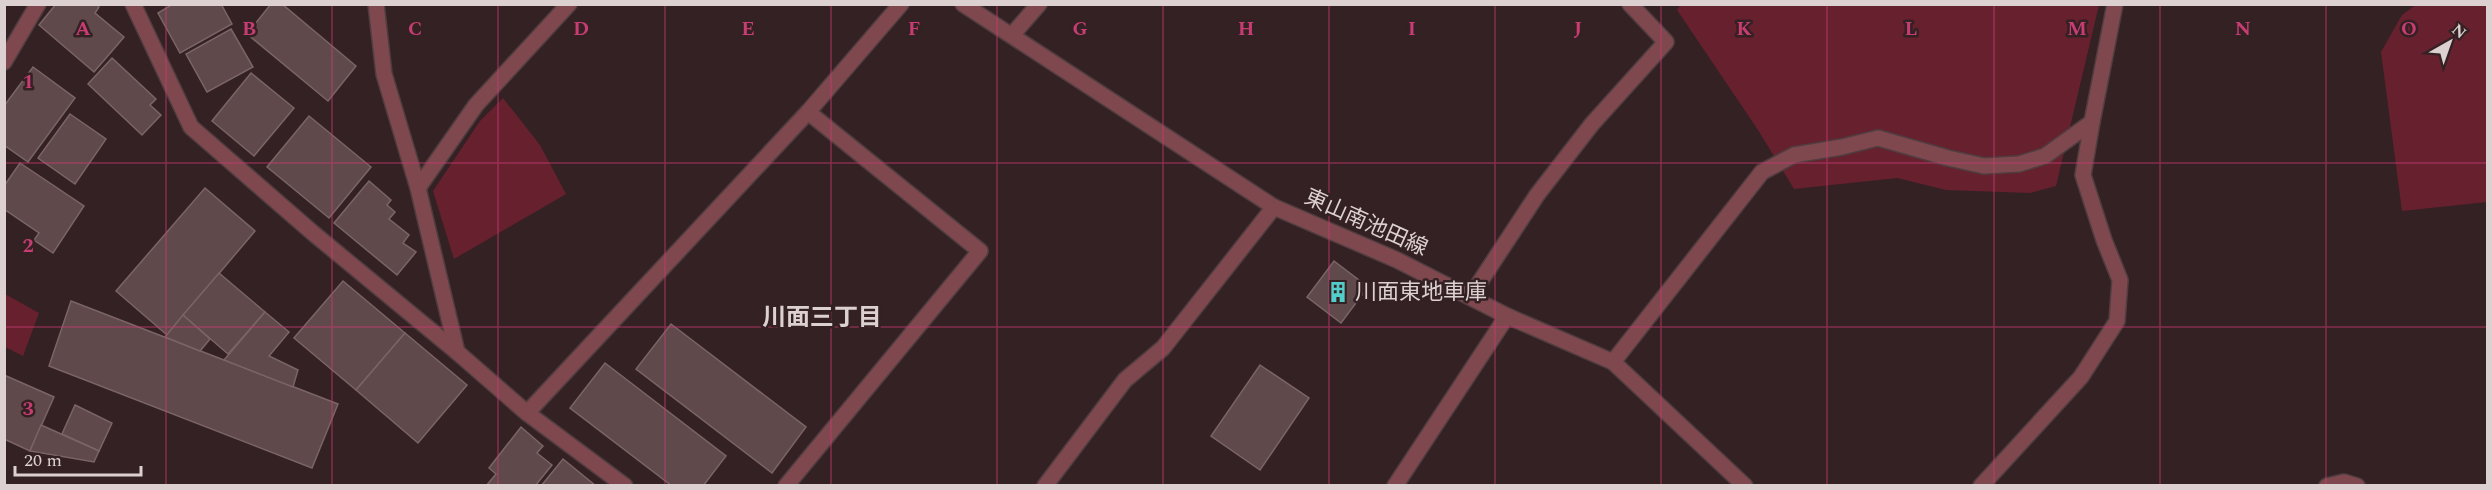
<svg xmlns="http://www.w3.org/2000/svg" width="2492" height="490" viewBox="0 0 2492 490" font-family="Spectral,'Noto Sans JP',serif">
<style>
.green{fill:#66202e}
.building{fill:#5f494b;stroke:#7b6466;stroke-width:1.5}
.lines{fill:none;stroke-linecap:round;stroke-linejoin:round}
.minor-casing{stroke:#4f3d3f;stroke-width:18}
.minor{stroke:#7f484f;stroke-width:15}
.grid{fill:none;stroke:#c73d73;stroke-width:1.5;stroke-opacity:0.55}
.labels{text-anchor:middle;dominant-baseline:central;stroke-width:5;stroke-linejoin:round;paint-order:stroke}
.street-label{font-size:22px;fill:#ddd0d1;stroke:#342123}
.poi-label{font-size:22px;fill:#ddd0d1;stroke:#342123;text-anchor:start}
.neighbourhood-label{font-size:24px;font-weight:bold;fill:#ddd0d1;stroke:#342123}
.grid-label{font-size:20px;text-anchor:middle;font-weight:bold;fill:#c73d73;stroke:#342123;stroke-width:5;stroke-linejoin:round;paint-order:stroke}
</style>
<rect width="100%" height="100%" fill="#342123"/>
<g class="green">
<path d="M 1681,4 L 2099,5 L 2056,186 L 2030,193 L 1946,190 L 1897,178 L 1794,189 L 1758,130 L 1677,10 Z"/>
<path d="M 2417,4 L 2487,5 L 2487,202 L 2402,211 L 2381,52 L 2402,15 Z"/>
<path d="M 503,98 L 540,145 L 566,194 L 454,259 L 433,191 L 480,121 Z"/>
<path d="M 5,294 L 39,313 L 23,356 L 5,347 Z"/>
</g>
<g class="building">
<path d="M 56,4 L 96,4 L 99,7 L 95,13 L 124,37 L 94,72 L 39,25 Z"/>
<path d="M 173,4 L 221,4 L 232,24 L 180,53 L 158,13 Z"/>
<path d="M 271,4 L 282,4 L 356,66 L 328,101 L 247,34 Z"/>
<path d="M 231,29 L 253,67 L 207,92 L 186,54 Z"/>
<path d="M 112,58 L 156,99 L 150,105 L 161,115 L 142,135 L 88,84 Z"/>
<path d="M 33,67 L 75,98 L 28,162 L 4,145 L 4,106 Z"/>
<path d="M 251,73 L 294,108 L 254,156 L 212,121 Z"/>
<path d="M 70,114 L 106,139 L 75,184 L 38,158 Z"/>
<path d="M 309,116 L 371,167 L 329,218 L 267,167 Z"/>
<path d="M 20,163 L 84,206 L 53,253 L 34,240 L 39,233 L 4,209 L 4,186 Z"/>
<path d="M 369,181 L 391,200 L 387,205 L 395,212 L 389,219 L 409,235 L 403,243 L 416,252 L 397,275 L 334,223 Z"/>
<path d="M 205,188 L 255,231 L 167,335 L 116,291 Z"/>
<path d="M 1334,261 L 1368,287 L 1341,323 L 1307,297 Z"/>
<path d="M 219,273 L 265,312 L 228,354 L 183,315 Z"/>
<path d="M 343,281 L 405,333 L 356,390 L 294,338 Z"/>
<path d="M 71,301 L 338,404 L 312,468 L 49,366 Z"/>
<path d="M 265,312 L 289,332 L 269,356 L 298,370 L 293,387 L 224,360 Z"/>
<path d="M 183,315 L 210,339 L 200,351 L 165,337 Z"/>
<path d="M 671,324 L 806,427 L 772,473 L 636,369 Z"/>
<path d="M 405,333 L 467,385 L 418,443 L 356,390 Z"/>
<path d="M 605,363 L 726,456 L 703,486 L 672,486 L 570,408 Z"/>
<path d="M 1260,365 L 1309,398 L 1260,470 L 1211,436 Z"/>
<path d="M 4,375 L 54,397 L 30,451 L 4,439 Z"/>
<path d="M 75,405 L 112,423 L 99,451 L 62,434 Z"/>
<path d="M 41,425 L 99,451 L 94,462 L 30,451 Z"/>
<path d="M 521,427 L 543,446 L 537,453 L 552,465 L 535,486 L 486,486 L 496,474 L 489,468 Z"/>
<path d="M 563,459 L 596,486 L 541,486 Z"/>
</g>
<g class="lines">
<defs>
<g id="minor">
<path d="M 133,4 L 191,127 L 313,233 L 457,352"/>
<path d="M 376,4 L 384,74 L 418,188 L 457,352 L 527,413 L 625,486"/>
<path d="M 963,4 L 1274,207 L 1397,260 L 1507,316 L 1613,362 L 1745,486"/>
<path d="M 1012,35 L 1039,4"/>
<path d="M 4,62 L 38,4"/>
<path d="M 418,188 L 476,105 L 569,4"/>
<path d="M 1470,297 L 1537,195 L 1592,124 L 1666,42 L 1630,4"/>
<path d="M 1613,362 L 1762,172 L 1794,155 L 1842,147 L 1878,138 L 1948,158 L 1984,166 L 2019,164 L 2045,156 L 2092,122 L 2115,4"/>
<path d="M 527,413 L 808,112 L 901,4"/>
<path d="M 786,486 L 980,251 L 808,112"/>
<path d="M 1045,486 L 1125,380 L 1163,348 L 1274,207"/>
<path d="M 1395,486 L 1507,316"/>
<path d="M 1981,486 L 2081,377 L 2117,321 L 2120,280 L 2104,240 L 2083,175 L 2092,122"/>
<path d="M 2327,486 L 2344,482 L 2357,486"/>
</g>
</defs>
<use href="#minor" class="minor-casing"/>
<use href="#minor" class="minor"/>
</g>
<path class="grid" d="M 166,4 L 166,486M 332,4 L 332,486M 498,4 L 498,486M 665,4 L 665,486M 831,4 L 831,486M 997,4 L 997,486M 1163,4 L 1163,486M 1329,4 L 1329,486M 1495,4 L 1495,486M 1661,4 L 1661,486M 1827,4 L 1827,486M 1994,4 L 1994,486M 2160,4 L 2160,486M 2326,4 L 2326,486M 4,163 L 2488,163M 4,327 L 2488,327"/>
<defs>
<symbol id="building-bare" viewBox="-9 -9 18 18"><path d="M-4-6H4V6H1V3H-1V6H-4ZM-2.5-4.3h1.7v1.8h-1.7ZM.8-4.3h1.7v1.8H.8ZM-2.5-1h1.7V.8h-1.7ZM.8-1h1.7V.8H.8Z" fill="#53cdc9" stroke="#342123" stroke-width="2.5" paint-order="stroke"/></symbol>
</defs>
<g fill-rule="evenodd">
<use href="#building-bare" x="1323" y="277" width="30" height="30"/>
</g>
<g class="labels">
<g class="street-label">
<text transform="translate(1366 223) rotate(24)">東山南池田線</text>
</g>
<g class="poi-label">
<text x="1355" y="292">川面東地車庫</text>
</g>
<g class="neighbourhood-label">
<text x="822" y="318">川面三丁目</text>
</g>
</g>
<g class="grid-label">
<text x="83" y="35">A</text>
<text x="249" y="35">B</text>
<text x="415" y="35">C</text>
<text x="581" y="35">D</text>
<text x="748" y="35">E</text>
<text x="914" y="35">F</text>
<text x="1080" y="35">G</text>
<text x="1246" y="35">H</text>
<text x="1412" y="35">I</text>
<text x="1578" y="35">J</text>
<text x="1744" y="35">K</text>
<text x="1911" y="35">L</text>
<text x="2077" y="35">M</text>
<text x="2243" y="35">N</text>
<text x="2409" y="35">O</text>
<text x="28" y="88">1</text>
<text x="28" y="252">2</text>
<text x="28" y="415">3</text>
</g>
<rect width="2492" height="490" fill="none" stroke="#ddd0d1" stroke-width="12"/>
<g transform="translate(2450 42) rotate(40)" stroke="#342123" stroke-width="4.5" paint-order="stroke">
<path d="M0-4.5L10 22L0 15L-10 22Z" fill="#ddd0d1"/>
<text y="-9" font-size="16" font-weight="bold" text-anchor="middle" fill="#ddd0d1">N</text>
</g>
<path d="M15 466v9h126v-9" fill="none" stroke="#ddd0d1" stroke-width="3"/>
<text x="24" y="466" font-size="18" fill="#ddd0d1" stroke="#342123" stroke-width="4.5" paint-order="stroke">20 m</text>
</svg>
